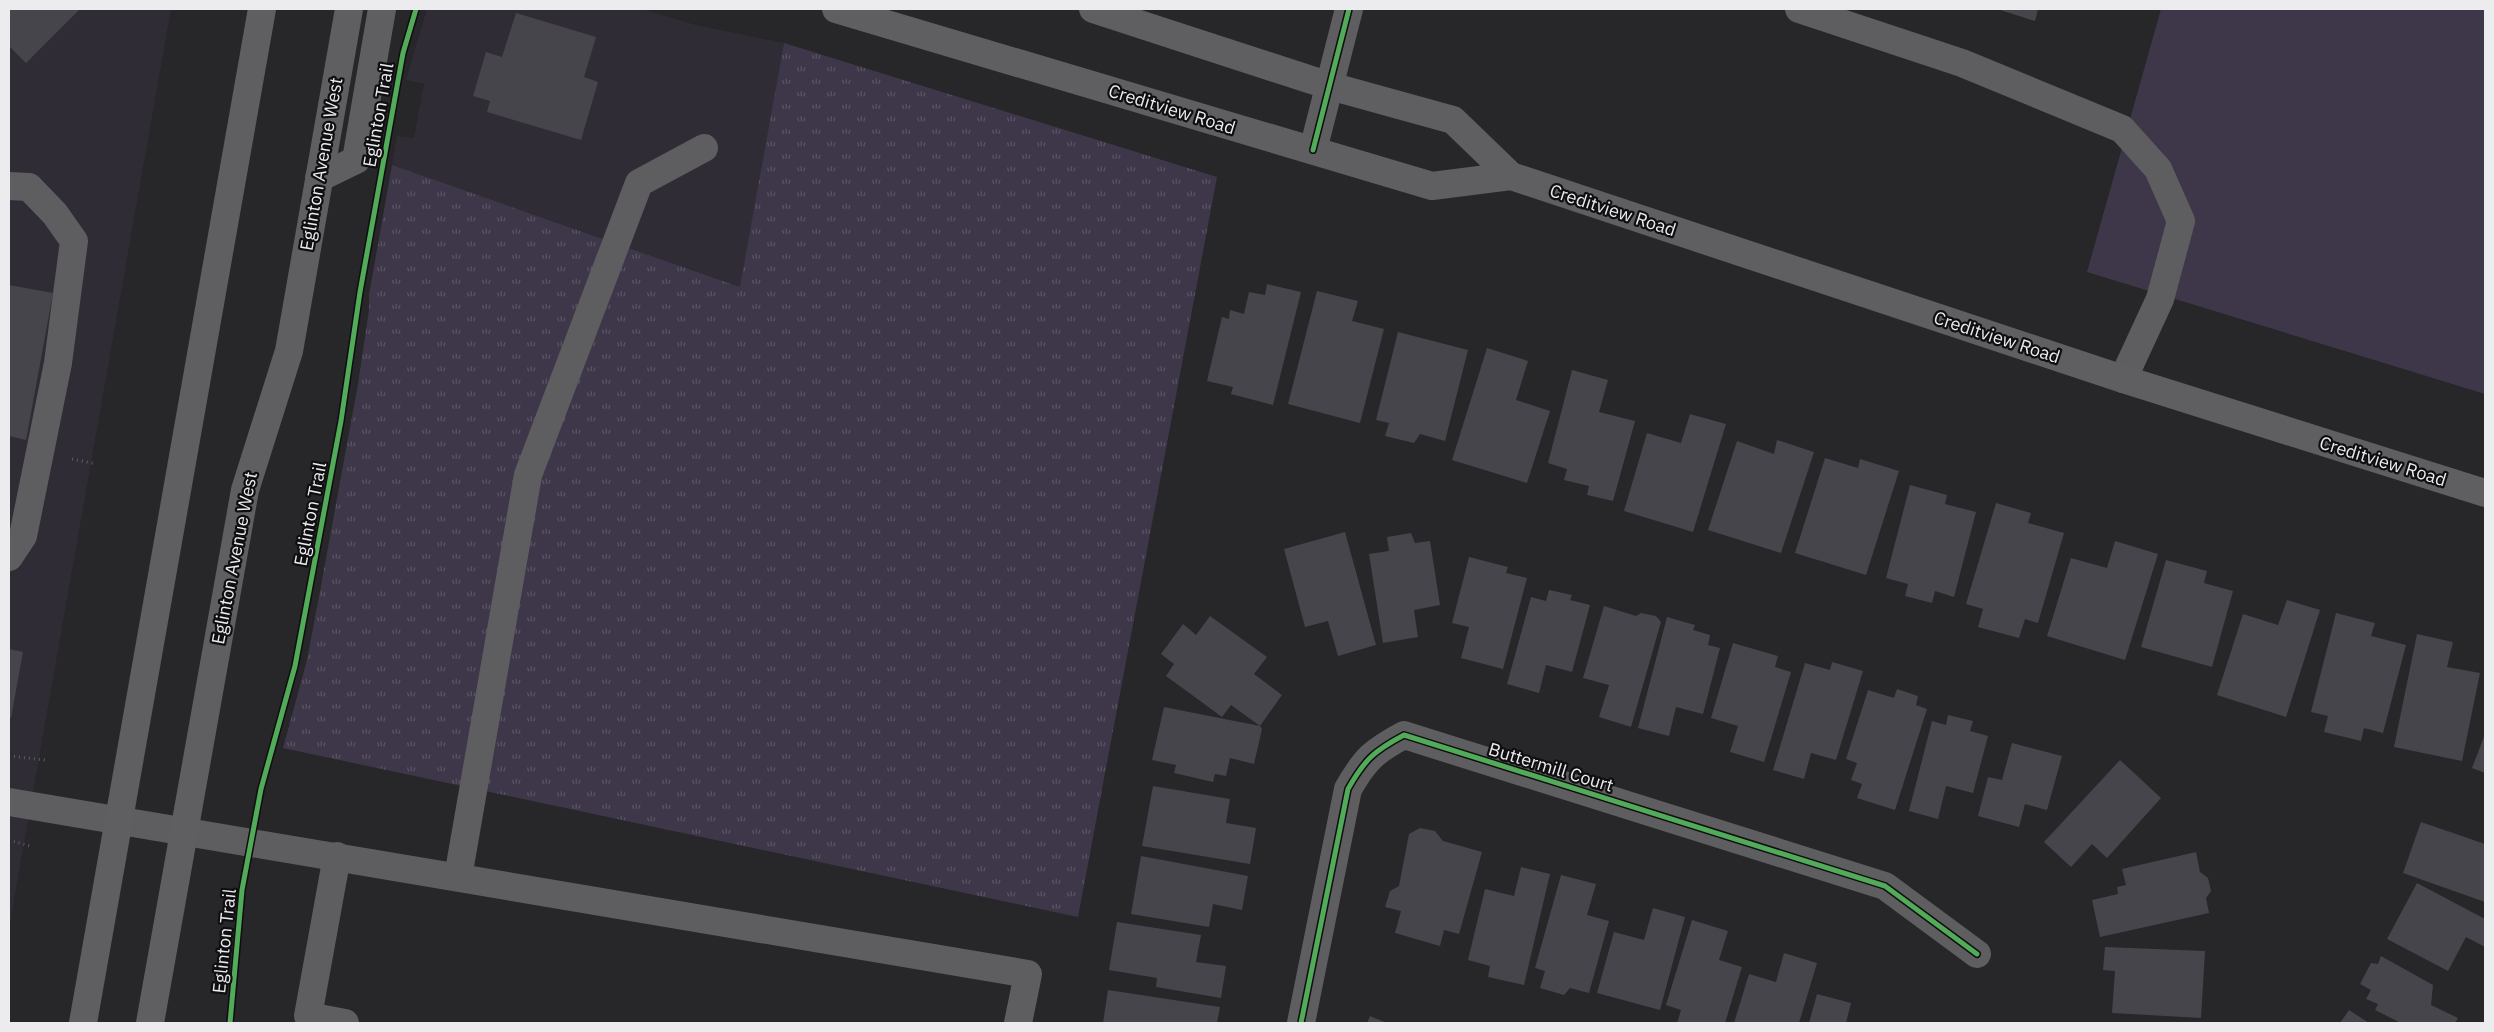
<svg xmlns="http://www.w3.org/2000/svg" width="2494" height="1032" viewBox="0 0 2494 1032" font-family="'IBM Plex Sans',sans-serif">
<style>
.built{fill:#302c35}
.grass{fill:url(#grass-tufts)}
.pitch{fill:#3e374a}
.building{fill:#47454c}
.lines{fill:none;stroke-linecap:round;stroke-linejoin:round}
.path{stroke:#5d5c5f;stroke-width:3;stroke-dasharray:1 4;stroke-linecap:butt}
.minor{stroke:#5e5d5f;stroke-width:28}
.major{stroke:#5f5e60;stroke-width:28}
.cycleway-casing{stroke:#0f0e11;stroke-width:8}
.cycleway{stroke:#51ab58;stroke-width:5}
.labels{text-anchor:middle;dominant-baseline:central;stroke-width:4.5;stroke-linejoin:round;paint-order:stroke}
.street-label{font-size:18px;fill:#ecebee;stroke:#0f0e11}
</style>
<defs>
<pattern id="grass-tufts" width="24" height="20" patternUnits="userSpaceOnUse" patternTransform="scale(1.25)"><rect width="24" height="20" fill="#3e374a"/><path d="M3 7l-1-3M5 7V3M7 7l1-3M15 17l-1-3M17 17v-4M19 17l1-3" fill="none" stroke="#5a5464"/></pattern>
</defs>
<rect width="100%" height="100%" fill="#272629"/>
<g class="built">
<path d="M 9,9 L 171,9 L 9,928 Z"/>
<path d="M 427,9 L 642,9 L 696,25 L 784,43 L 741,287 L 392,165 L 397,136 L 414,138 L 424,84 L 406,80 Z"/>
</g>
<path class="grass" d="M 784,43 L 1217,177 L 1078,917 L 283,748 L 307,660 L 321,586 L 358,384 L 369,310 L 369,295 L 392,165 L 740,287 Z"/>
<path class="pitch" d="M 2161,9 L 2485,9 L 2485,394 L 2087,272 Z"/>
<g class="building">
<path d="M 9,9 L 80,9 L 26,63 L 9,46 Z"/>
<path d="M 1997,9 L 2038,9 L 2035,21 Z"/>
<path d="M 516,13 L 596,37 L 584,77 L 598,82 L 581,140 L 487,112 L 490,101 L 473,96 L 486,52 L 502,57 Z"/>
<path d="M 1267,284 L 1301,292 L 1273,405 L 1231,394 L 1233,387 L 1207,381 L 1222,317 L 1229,319 L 1230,310 L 1244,314 L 1249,292 L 1265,295 Z"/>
<path d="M 9,285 L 53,293 L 26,440 L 9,436 Z"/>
<path d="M 1317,291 L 1358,301 L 1352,321 L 1384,329 L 1360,423 L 1288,404 Z"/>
<path d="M 1398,332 L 1468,350 L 1445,441 L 1420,434 L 1414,443 L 1385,436 L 1389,423 L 1376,420 Z"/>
<path d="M 1487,348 L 1528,361 L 1516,400 L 1550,411 L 1527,483 L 1452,460 Z"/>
<path d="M 1572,370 L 1608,380 L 1599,412 L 1635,421 L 1613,501 L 1587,495 L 1589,486 L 1564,480 L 1567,469 L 1548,463 Z"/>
<path d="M 1690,414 L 1726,424 L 1693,532 L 1624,511 L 1647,433 L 1681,443 Z"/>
<path d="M 1777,440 L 1814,452 L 1781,553 L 1708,530 L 1737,441 L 1774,454 Z"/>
<path d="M 1825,458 L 1858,468 L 1860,459 L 1899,471 L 1866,575 L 1795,553 Z"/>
<path d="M 1910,485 L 1947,495 L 1945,504 L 1976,512 L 1954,597 L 1935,591 L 1932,603 L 1905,596 L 1908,584 L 1886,578 Z"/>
<path d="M 1996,503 L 2031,513 L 2028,523 L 2064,533 L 2038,623 L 2025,619 L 2019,638 L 1978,627 L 1983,609 L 1966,604 Z"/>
<path d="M 1345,532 L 1376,645 L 1338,656 L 1328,621 L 1305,627 L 1284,549 Z"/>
<path d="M 1411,533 L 1415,543 L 1430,541 L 1440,605 L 1414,610 L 1418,637 L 1383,643 L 1369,554 L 1389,551 L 1387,537 Z"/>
<path d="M 2115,541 L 2158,554 L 2125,660 L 2047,636 L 2071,558 L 2107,568 Z"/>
<path d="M 1469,557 L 1508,567 L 1506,573 L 1527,578 L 1503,669 L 1461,658 L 1469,627 L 1452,623 Z"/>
<path d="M 2166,560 L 2207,571 L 2204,583 L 2233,591 L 2212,667 L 2141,647 Z"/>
<path d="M 1549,590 L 1572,595 L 1570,600 L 1590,605 L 1572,672 L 1546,665 L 1539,693 L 1507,684 L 1531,597 L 1546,601 Z"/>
<path d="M 2287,600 L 2320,610 L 2286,717 L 2217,695 L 2243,614 L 2278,625 Z"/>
<path d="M 1604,606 L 1636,616 L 1641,613 L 1656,616 L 1661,622 L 1631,727 L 1599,717 L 1609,685 L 1583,678 Z"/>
<path d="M 2336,613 L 2375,623 L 2371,636 L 2406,645 L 2383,733 L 2364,728 L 2361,741 L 2324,732 L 2328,716 L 2311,712 Z"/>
<path d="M 1210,616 L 1267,657 L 1254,674 L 1282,695 L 1260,726 L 1231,705 L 1222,717 L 1166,676 L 1174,664 L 1161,654 L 1183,624 L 1196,635 Z"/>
<path d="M 1667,617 L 1695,625 L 1693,630 L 1710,635 L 1708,645 L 1720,648 L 1703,714 L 1676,707 L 1669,736 L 1638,728 Z"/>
<path d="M 2417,634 L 2453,642 L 2447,667 L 2480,673 L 2462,761 L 2394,747 Z"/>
<path d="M 1733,643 L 1778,656 L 1775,667 L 1791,672 L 1764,762 L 1730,752 L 1738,726 L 1711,718 Z"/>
<path d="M 9,649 L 23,652 L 11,718 L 9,717 Z"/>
<path d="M 1832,662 L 1863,671 L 1836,760 L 1811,753 L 1804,779 L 1773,770 L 1805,663 L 1830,670 Z"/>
<path d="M 1897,689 L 1918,696 L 1916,705 L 1927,709 L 1895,810 L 1857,798 L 1862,784 L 1851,780 L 1857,763 L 1846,759 L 1868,690 L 1894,698 Z"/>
<path d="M 1164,707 L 1260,726 L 1262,729 L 1254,764 L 1230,758 L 1226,776 L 1215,774 L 1213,782 L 1174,773 L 1176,765 L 1152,760 Z"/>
<path d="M 1948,715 L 1973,721 L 1970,731 L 1988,736 L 1973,793 L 1946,786 L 1938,819 L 1909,811 L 1932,721 L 1946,725 Z"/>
<path d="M 2485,734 L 2485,773 L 2472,768 Z"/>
<path d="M 2012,743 L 2062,756 L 2047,810 L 2025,804 L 2019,827 L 1978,816 L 1988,777 L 2002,780 Z"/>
<path d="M 2120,760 L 2161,798 L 2107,858 L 2092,844 L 2071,867 L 2044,842 Z"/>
<path d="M 1153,786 L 1230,799 L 1226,823 L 1256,828 L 1250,864 L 1142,846 Z"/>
<path d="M 2421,822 L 2485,844 L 2485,902 L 2403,873 Z"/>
<path d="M 1420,828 L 1435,831 L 1443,841 L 1482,852 L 1459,934 L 1444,930 L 1440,946 L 1395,933 L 1401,911 L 1385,907 L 1390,891 L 1399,886 L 1409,834 Z"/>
<path d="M 2196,852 L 2200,872 L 2208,878 L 2211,891 L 2206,898 L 2209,913 L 2100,937 L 2092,900 L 2118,894 L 2117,887 L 2126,885 L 2122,869 Z"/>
<path d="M 1141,856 L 1248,876 L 1242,910 L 1213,904 L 1209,927 L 1131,914 Z"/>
<path d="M 1521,867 L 1550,874 L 1524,985 L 1488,977 L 1490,966 L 1468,960 L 1485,889 L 1514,896 Z"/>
<path d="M 1561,875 L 1596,884 L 1587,915 L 1609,921 L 1589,993 L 1570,988 L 1564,995 L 1540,988 L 1545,971 L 1535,968 Z"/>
<path d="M 2417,883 L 2485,919 L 2485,947 L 2466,937 L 2448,971 L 2387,939 Z"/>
<path d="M 1653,908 L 1685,917 L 1660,1010 L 1597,993 L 1614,932 L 1644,940 Z"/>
<path d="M 1692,920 L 1728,931 L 1719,960 L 1742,967 L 1725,1023 L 1677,1023 L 1681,1010 L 1666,1005 Z"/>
<path d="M 1117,922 L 1201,935 L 1196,962 L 1226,966 L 1221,998 L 1156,987 L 1157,978 L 1109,970 Z"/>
<path d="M 2105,947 L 2205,951 L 2201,1018 L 2112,1013 L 2115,971 L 2103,970 Z"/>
<path d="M 1784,953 L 1817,963 L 1799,1023 L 1734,1023 L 1749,974 L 1776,982 Z"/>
<path d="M 2381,956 L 2433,985 L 2431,1005 L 2458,1018 L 2455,1023 L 2401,1023 L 2375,1010 L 2378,1004 L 2366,999 L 2371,990 L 2360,984 L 2371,963 L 2378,964 Z"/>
<path d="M 1108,990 L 1220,1007 L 1217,1023 L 1103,1023 Z"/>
<path d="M 1817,994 L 1851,1003 L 1846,1023 L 1809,1023 Z"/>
<path d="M 2349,1010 L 2369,1023 L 2340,1023 Z"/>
<path d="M 1370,1016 L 1387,1023 L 1367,1023 Z"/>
</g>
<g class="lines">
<g class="path">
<path d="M 72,459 L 96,464"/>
<path d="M 9,756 L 45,760"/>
<path d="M 9,840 L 30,846"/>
</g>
<g class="minor">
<path d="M 1799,9 L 1962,63 L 2122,129 L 2158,169 L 2181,221 L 2160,299 L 2123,379"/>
<path d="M 1313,150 L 1349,9"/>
<path d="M 9,186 L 29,187 L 55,214 L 74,241 L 58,363 L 23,536 L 9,557"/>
<path d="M 9,802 L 1028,974 L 1018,1023"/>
<path d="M 337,856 L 308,1016 L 345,1023"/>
<path d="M 458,877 L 528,475 L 639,183 L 704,148"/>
<path d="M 1301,1023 L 1348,789 C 1365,759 1374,751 1404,735 L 1885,886 L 1977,954"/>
</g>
<g class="major">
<path d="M 836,9 L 1432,186 L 1511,176 L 2123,379 L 2485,493"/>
<path d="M 1093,9 L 1330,86 L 1453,120 L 1511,176"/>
<path d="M 319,178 L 356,160 L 382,9"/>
<path d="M 83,1023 L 262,9"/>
<path d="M 150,1023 L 245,490 L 289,351 L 349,9"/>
</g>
<defs>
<g id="cycleway">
<path d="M 1313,150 L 1349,9"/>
<path d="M 230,1023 L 242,890 L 261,789 L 295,666 L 341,421 L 360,292 L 403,53 L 416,9"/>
<path d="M 1301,1023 L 1348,789 C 1365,759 1374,751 1404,735 L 1885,886 L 1977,954"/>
</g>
</defs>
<use href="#cycleway" class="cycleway-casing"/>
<use href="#cycleway" class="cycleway"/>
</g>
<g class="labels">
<g class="street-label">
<text transform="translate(1172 109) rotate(17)">Creditview Road</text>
<text transform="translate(378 115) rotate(-80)">Eglinton Trail</text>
<text transform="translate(321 164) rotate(-80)">Eglinton Avenue West</text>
<text transform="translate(1613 210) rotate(18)">Creditview Road</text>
<text transform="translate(1997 337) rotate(18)">Creditview Road</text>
<text transform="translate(2383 461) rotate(17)">Creditview Road</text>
<text transform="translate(310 514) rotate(-79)">Eglinton Trail</text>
<text transform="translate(234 558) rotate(-79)">Eglinton Avenue West</text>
<text transform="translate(1551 767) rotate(17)">Buttermill Court</text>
<text transform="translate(224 941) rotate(-84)">Eglinton Trail</text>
</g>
</g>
<rect width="2494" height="1032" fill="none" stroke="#ecebee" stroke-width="20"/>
</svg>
